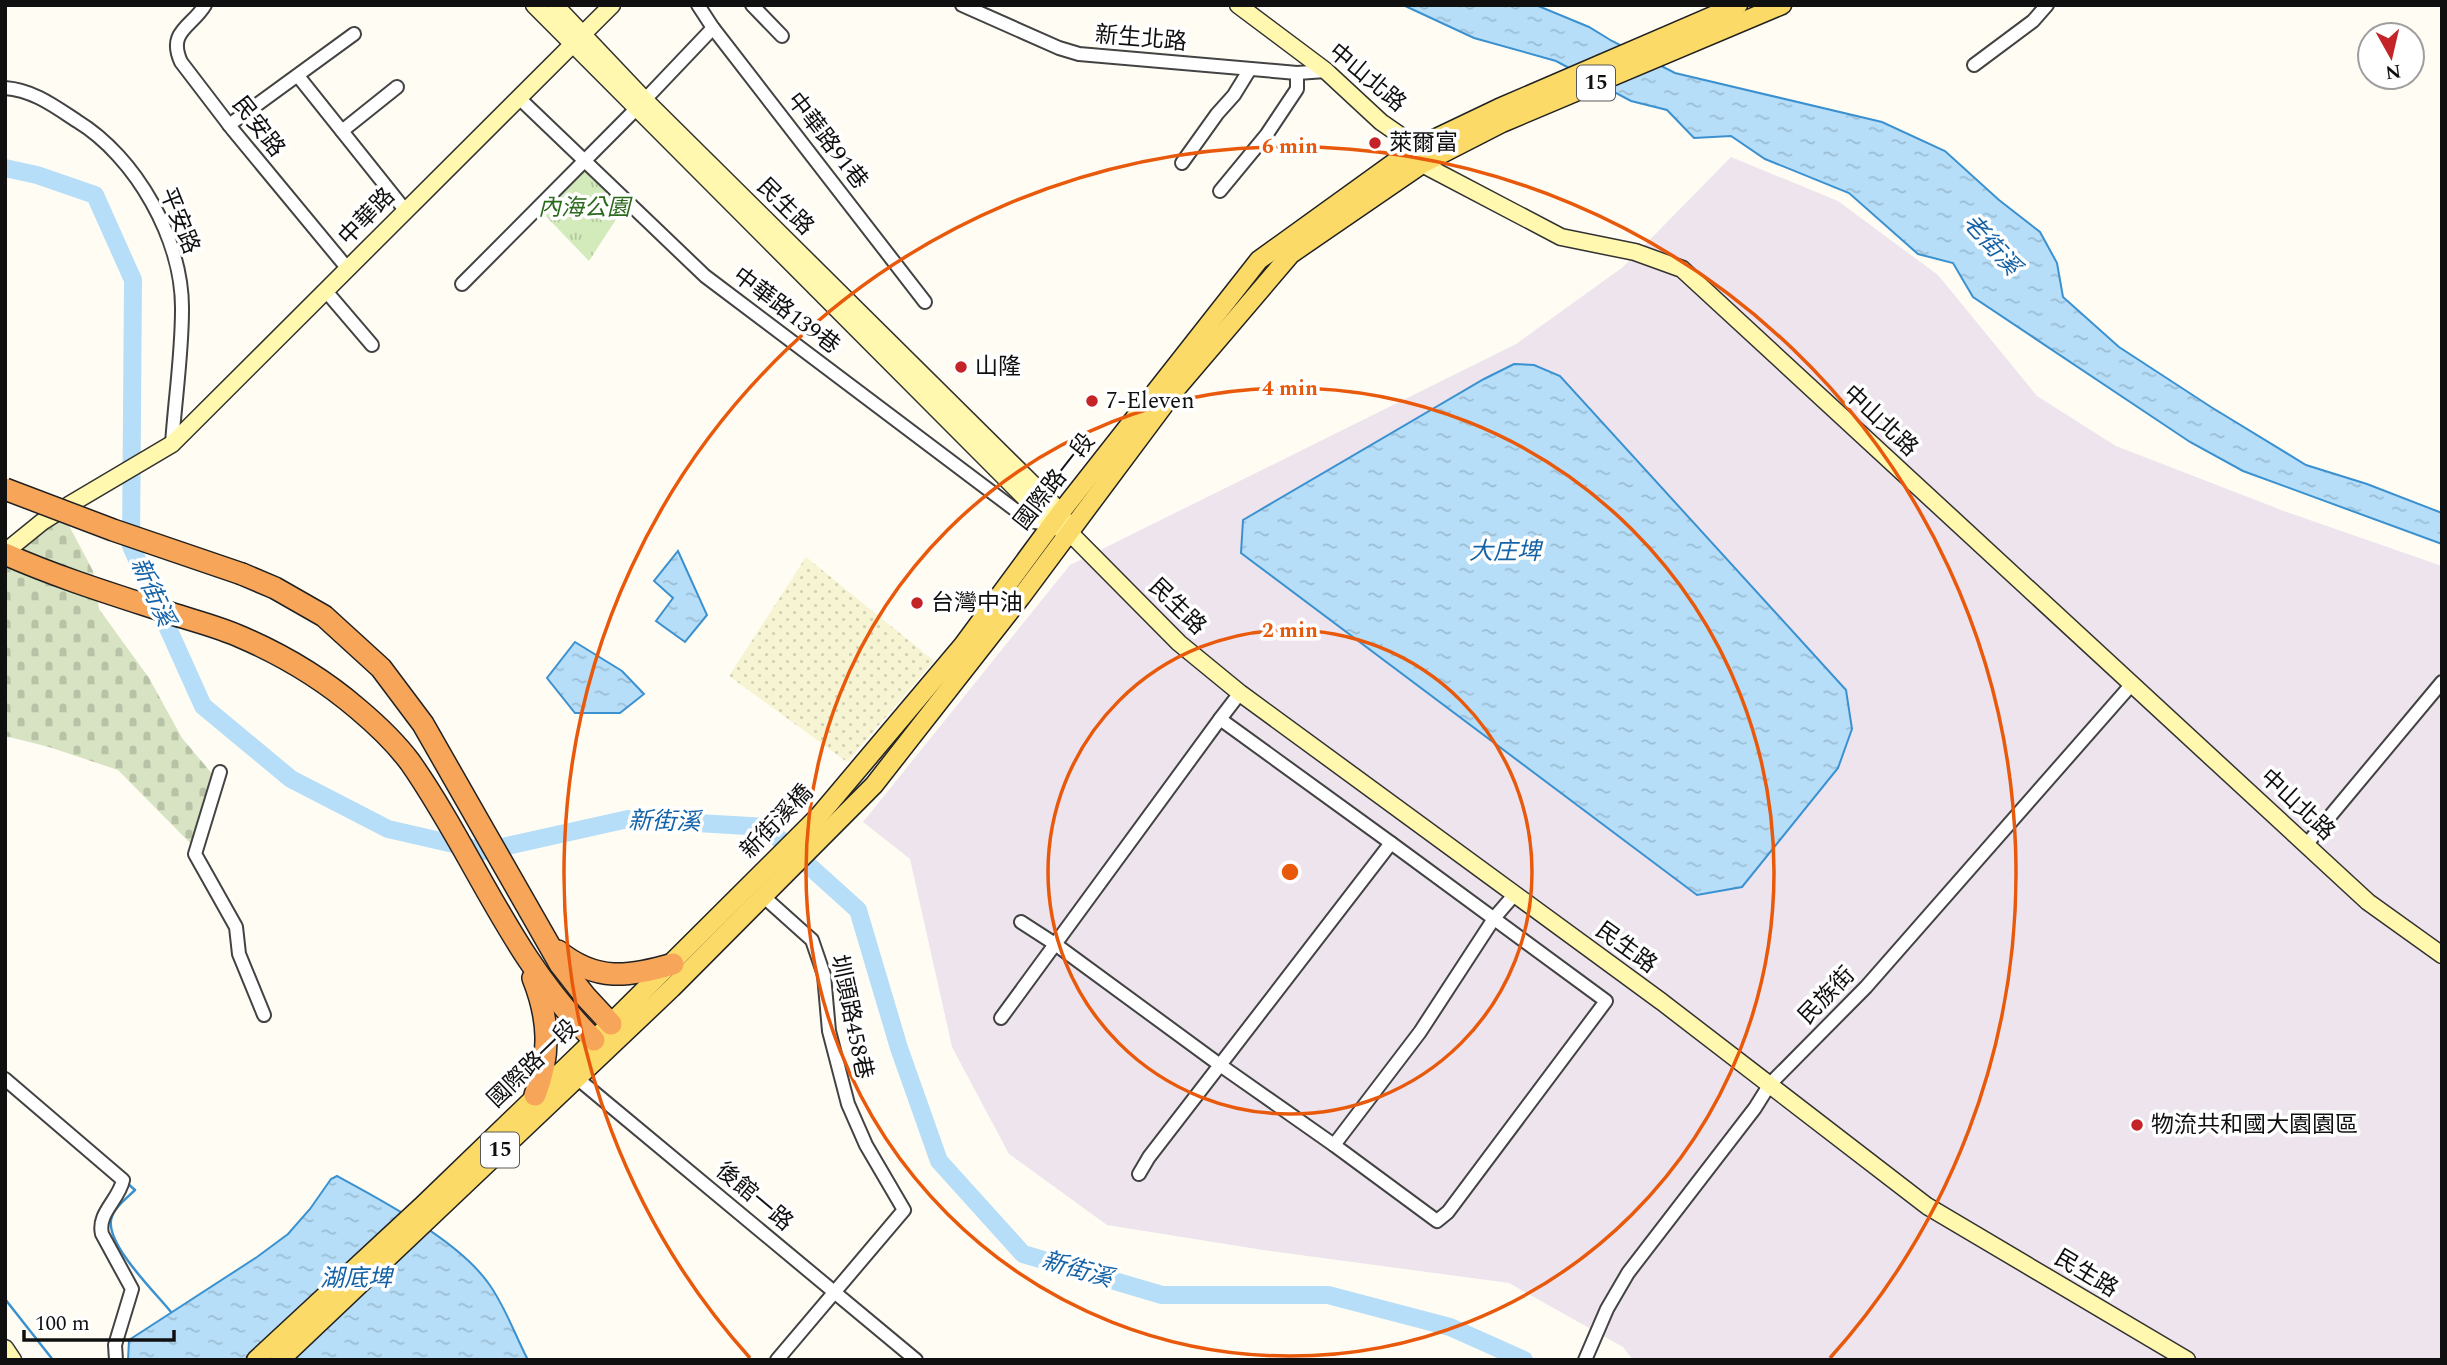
<svg xmlns="http://www.w3.org/2000/svg" width="2447" height="1365" viewBox="0 0 2447 1365" font-family="Spectral,'Noto Sans TC',serif">
<style>
.industrial{fill:#ede4ee}
.farmland{fill:url(#farmland-dots)}
.cemetery{fill:url(#cemetery-stones)}
.park{fill:url(#park-tufts)}
.water{fill:url(#water-ripples);stroke:#3b91d0;stroke-width:2}
.lines{fill:none;stroke-linecap:round;stroke-linejoin:round}
.stream{stroke:#3b91d0;stroke-width:2.5}
.river{stroke:#b6def8;stroke-width:18}
.street-casing{stroke:#434343;stroke-width:16}
.secondary-casing{stroke:#323232;stroke-width:19}
.primary-casing{stroke:#212121;stroke-width:21}
.highway-casing{stroke:#212121;stroke-width:24}
.street{stroke:#fff;stroke-width:12}
.secondary{stroke:#fff8ae;stroke-width:16}
.primary{stroke:#fbda67;stroke-width:18}
.highway{stroke:#f7a559;stroke-width:21}
.highway-bridge-casing{stroke:#212121;stroke-width:24;stroke-linecap:butt}
.highway-bridge{stroke:#f7a559;stroke-width:21}
.ring{fill:none;stroke:#e8590c;stroke-width:3.5}
.poi-dot{fill:#c42428;stroke:#fff;stroke-width:2.5}
.labels{text-anchor:middle;dominant-baseline:central;stroke-width:7;stroke-linejoin:round;paint-order:stroke}
.shield{fill:#fff;stroke:#585858;stroke-width:2}
.shield-label{font-size:21px;font-weight:bold;fill:#101010}
.street-label{font-size:23px;fill:#101010;stroke:#fff}
.poi-label{font-size:23px;fill:#101010;stroke:#fff;text-anchor:start}
.park-label{font-size:23px;font-style:italic;fill:#2c6a1e;stroke:#fff}
.water-label{font-size:24px;font-style:italic;fill:#1563a6;stroke:#fff}
.centre{fill:#e8590c;stroke:#fff;stroke-width:3.5}
.ring-label{font-size:21px;text-anchor:middle;font-weight:bold;fill:#e8590c;stroke:#fff;stroke-width:7;stroke-linejoin:round;paint-order:stroke}
</style>
<defs>
<pattern id="farmland-dots" width="8" height="8" patternUnits="userSpaceOnUse" patternTransform="scale(1.75)"><rect width="8" height="8" fill="#f6f4d2"/><path d="M2 2h.1M6 6h.1" fill="none" stroke="#d2d0b3" stroke-width="1.8" stroke-linecap="round"/></pattern>
<pattern id="cemetery-stones" width="16" height="16" patternUnits="userSpaceOnUse" patternTransform="scale(1.75)"><rect width="16" height="16" fill="#d7e3c2"/><path d="M2 7V4a2 2 0 0 1 4 0v3zM10 15v-3a2 2 0 0 1 4 0v3z" fill="#b8c2a6"/></pattern>
<pattern id="park-tufts" width="24" height="20" patternUnits="userSpaceOnUse" patternTransform="scale(1.75)"><rect width="24" height="20" fill="#d3ebbb"/><path d="M3 7l-1-3M5 7V3M7 7l1-3M15 17l-1-3M17 17v-4M19 17l1-3" fill="none" stroke="#b4c8a0"/></pattern>
<pattern id="water-ripples" width="26" height="14" patternUnits="userSpaceOnUse" patternTransform="scale(1.75)"><rect width="26" height="14" fill="#b6def8"/><path d="M2 4q2-2 4 0t4 0M15 11q2-2 4 0t4 0" fill="none" stroke="#9bbdd4"/></pattern>
</defs>
<rect width="100%" height="100%" fill="#fffdf3"/>
<path class="industrial" d="M 1731,157 L 1838,201 L 1938,275 L 2037,396 L 2116,446 L 2284,511 L 2442,566 L 2442,1360 L 1633,1360 L 1623,1347 L 1509,1283 L 1263,1250 L 1107,1225 L 1009,1154 L 952,1047 L 910,859 L 863,822 L 1070,565 L 1516,344 L 1623,267 Z"/>
<path class="farmland" d="M 806,557 L 934,661 L 847,762 L 729,676 Z"/>
<path class="cemetery" d="M 65,518 L 93,571 L 99,609 L 149,678 L 182,738 L 214,776 L 192,845 L 118,770 L 49,747 L 5,736 L 5,555 Z"/>
<path class="park" d="M 586,160 L 628,201 L 589,261 L 538,208 Z"/>
<g class="water">
<path d="M 1403,5 L 1536,5 L 1589,27 L 1612,41 L 1675,73 L 1882,122 L 1945,151 L 1999,200 L 2040,232 L 2057,263 L 2063,297 L 2119,347 L 2211,407 L 2306,465 L 2367,484 L 2442,513 L 2442,544 L 2243,471 L 2190,442 L 1973,297 L 1953,263 L 1918,254 L 1849,193 L 1765,159 L 1731,136 L 1694,138 L 1667,110 L 1631,101 L 1556,61 L 1474,38 Z"/>
<path d="M 1514,364 L 1534,365 L 1560,376 L 1846,690 L 1852,729 L 1838,768 L 1742,887 L 1697,895 L 1241,553 L 1243,520 L 1484,379 Z"/>
<path d="M 678,551 L 707,615 L 685,642 L 656,621 L 673,598 L 654,581 Z"/>
<path d="M 575,642 L 622,671 L 644,694 L 620,713 L 575,713 L 547,678 Z"/>
<path d="M 337,1176 C 383,1201 459,1241 489,1284 C 505,1306 515,1335 528,1360 L 128,1360 L 129,1340 L 257,1257 L 288,1234 L 310,1209 L 331,1179 Z"/>
</g>
<g class="lines">
<g class="stream">
<path d="M 127,1183 L 135,1190 C 127,1198 113,1208 111,1220 C 107,1246 155,1292 171,1312"/>
<path d="M 5,1299 L 53,1360"/>
</g>
<path class="river" d="M 5,168 L 37,175 L 95,195 L 133,280 L 131,546 L 203,706 L 291,779 L 388,829 L 484,851 L 628,819 L 766,827 L 858,910 L 899,1048 L 939,1161 L 1023,1254 L 1162,1295 L 1328,1295 L 1450,1327 L 1524,1360"/>
<defs>
<g id="street">
<path d="M 205,5 C 192,27 167,31 181,62 L 233,130 L 348,269"/>
<path d="M 698,5 L 713,28 L 925,302"/>
<path d="M 752,5 L 782,36"/>
<path d="M 962,5 L 1059,48 L 1079,54 L 1297,73 L 1326,71"/>
<path d="M 1974,65 L 2033,21 L 2047,5"/>
<path d="M 298,76 L 405,210"/>
<path d="M 5,88 C 33,90 54,106 77,121 C 136,157 183,240 182,310 C 182,354 175,400 172,444"/>
<path d="M 519,98 L 705,276 L 1030,521 L 1052,525"/>
<path d="M 229,125 L 354,34"/>
<path d="M 342,131 L 397,87"/>
<path d="M 1182,163 L 1217,114 L 1234,95 L 1250,69"/>
<path d="M 1220,191 L 1267,134 L 1297,89 L 1297,73"/>
<path d="M 462,284 L 636,109 L 713,28"/>
<path d="M 325,290 L 372,345"/>
<path d="M 1220,719 L 1240,693"/>
<path d="M 220,772 L 195,854 L 236,927 L 239,954 L 264,1015"/>
<path d="M 1391,843 L 1606,1001 L 1448,1212 L 1437,1221 L 1334,1145 L 1220,1065 Z"/>
<path d="M 2306,845 L 2442,682"/>
<path d="M 764,897 L 812,940 L 824,975 L 829,1031 L 848,1104 L 866,1145 L 904,1210 L 777,1360"/>
<path d="M 1021,922 L 1055,944 L 1220,1065 L 1149,1157 L 1139,1174"/>
<path d="M 1001,1018 L 1220,719 L 1391,843"/>
<path d="M 572,1074 L 916,1360"/>
<path d="M 5,1079 L 123,1180 C 119,1200 97,1213 102,1234 L 132,1289 L 115,1345 L 116,1360"/>
<path d="M 1334,1145 L 1420,1032 L 1495,917 L 1514,895"/>
<path d="M 1585,1360 L 1607,1309 L 1628,1273 L 1755,1108 L 1770,1084 L 1866,987 L 2132,684"/>
</g>
<g id="secondary">
<path d="M 534,5 L 1052,525 L 1064,530"/>
<path d="M 555,5 L 645,100 L 1061,512 L 1069,532 L 1179,643 L 1240,693 L 1662,1002 L 1927,1206 L 2187,1360"/>
<path d="M 1238,5 L 1326,71 L 1381,122 L 1407,140 L 1422,164 L 1561,237 L 1635,252 L 1682,269 L 2368,902 L 2442,955"/>
<path d="M 5,552 L 42,522 L 69,505 L 172,444 L 612,5"/>
<path d="M 5,1348 L 13,1360"/>
</g>
<g id="primary">
<path d="M 256,1360 L 423,1205 L 594,1040 L 818,817 L 963,645 L 1061,512 L 1259,260 L 1413,149 L 1499,108 L 1738,5"/>
<path d="M 280,1360 L 672,988 L 874,785 L 1021,597 L 1176,389 L 1291,254 L 1422,164 L 1502,123 L 1782,5"/>
</g>
<g id="highway">
<path d="M 5,554 C 59,578 115,595 170,613 C 194,621 219,627 241,637 C 283,655 323,679 358,709 C 377,725 395,742 410,762 C 475,855 511,959 594,1040"/>
<path d="M 242,574 L 275,588 L 324,616 L 381,668 L 423,724 L 560,964 L 585,996 L 611,1024"/>
<path d="M 558,951 C 596,982 629,977 673,964"/>
<path d="M 533,978 C 549,1018 551,1055 535,1095"/>
</g>
</defs>
<use href="#street" class="street-casing"/>
<use href="#secondary" class="secondary-casing"/>
<use href="#primary" class="primary-casing"/>
<use href="#highway" class="highway-casing"/>
<use href="#street" class="street"/>
<use href="#secondary" class="secondary"/>
<use href="#primary" class="primary"/>
<use href="#highway" class="highway"/>
<defs>
<path id="highway-bridge" d="M 5,489 L 113,530 L 242,574"/>
</defs>
<use href="#highway-bridge" class="highway-bridge-casing"/>
<use href="#highway-bridge" class="highway-bridge"/>
</g>
<g class="ring">
<circle cx="1290" cy="872" r="242"/>
<circle cx="1290" cy="872" r="484"/>
<path d="M750 1358A726 726 0 1 1 1830 1358"/>
</g>
<g class="poi-dot">
<circle cx="1375" cy="143" r="7"/>
<circle cx="961" cy="367" r="7"/>
<circle cx="1092" cy="401" r="7"/>
<circle cx="917" cy="603" r="7"/>
<circle cx="2137" cy="1125" r="7"/>
</g>
<g class="labels">
<g class="shield">
<rect x="1577" y="65.5" width="38" height="35" rx="5"/>
<rect x="481" y="1132.5" width="38" height="35" rx="5"/>
</g>
<g class="shield-label">
<text x="1596" y="83">15</text>
<text x="500" y="1150">15</text>
</g>
<g class="street-label">
<text transform="translate(1141 39) rotate(5)">新生北路</text>
<text transform="translate(1367 78) rotate(40)">中山北路</text>
<text transform="translate(258 127) rotate(52)">民安路</text>
<text transform="translate(827 141) rotate(52)">中華路91巷</text>
<text transform="translate(785 207) rotate(45)">民生路</text>
<text transform="translate(367 217) rotate(-46)">中華路</text>
<text transform="translate(179 221) rotate(68)">平安路</text>
<text transform="translate(786 311) rotate(37)">中華路139巷</text>
<text transform="translate(1880 421) rotate(43)">中山北路</text>
<text transform="translate(1055 482) rotate(-52)">國際路一段</text>
<text transform="translate(1177 607) rotate(44)">民生路</text>
<text transform="translate(2297 805) rotate(43)">中山北路</text>
<text transform="translate(777 822) rotate(-46)">新街溪橋</text>
<text transform="translate(1626 948) rotate(36)">民生路</text>
<text transform="translate(1827 996) rotate(-46)">民族街</text>
<text transform="translate(851 1017) rotate(78)">圳頭路458巷</text>
<text transform="translate(533 1064) rotate(-44)">國際路一段</text>
<text transform="translate(754 1197) rotate(40)">後館一路</text>
<text transform="translate(2086 1274) rotate(31)">民生路</text>
</g>
<g class="poi-label">
<text x="1389" y="143">萊爾富</text>
<text x="975" y="367">山隆</text>
<text x="1106" y="401">7-Eleven</text>
<text x="931" y="603">台灣中油</text>
<text x="2151" y="1125">物流共和國大園園區</text>
</g>
<g class="park-label">
<text x="584" y="208">內海公園</text>
</g>
<g class="water-label">
<text transform="translate(1991 245) rotate(48)">老街溪</text>
<text x="1505" y="552">大庄埤</text>
<text transform="translate(152 592) rotate(66)">新街溪</text>
<text transform="translate(664 822) rotate(1)">新街溪</text>
<text transform="translate(1077 1270) rotate(16)">新街溪</text>
<text x="356" y="1279">湖底埤</text>
</g>
</g>
<circle cx="1290" cy="872" r="10" class="centre"/>
<g class="ring-label">
<text x="1290" y="153">6 min</text>
<text x="1290" y="395">4 min</text>
<text x="1290" y="637">2 min</text>
</g>
<rect width="2447" height="1365" fill="none" stroke="#101010" stroke-width="14"/>
<g transform="translate(2391 56) rotate(172)"><circle r="33" fill="#ffffff" stroke="#9f9f9f" stroke-width="2"/>
<path d="M0-5L12 26L0 18L-12 26Z" fill="#c42428"/>
<text y="-10" font-size="19" font-weight="bold" text-anchor="middle" fill="#101010">N</text>
</g>
<path d="M24 1330v10h150v-10" fill="none" stroke="#101010" stroke-width="3.5"/>
<text x="35" y="1330" font-size="21" fill="#101010" stroke="#ffffff" stroke-width="5" paint-order="stroke">100 m</text>
</svg>
